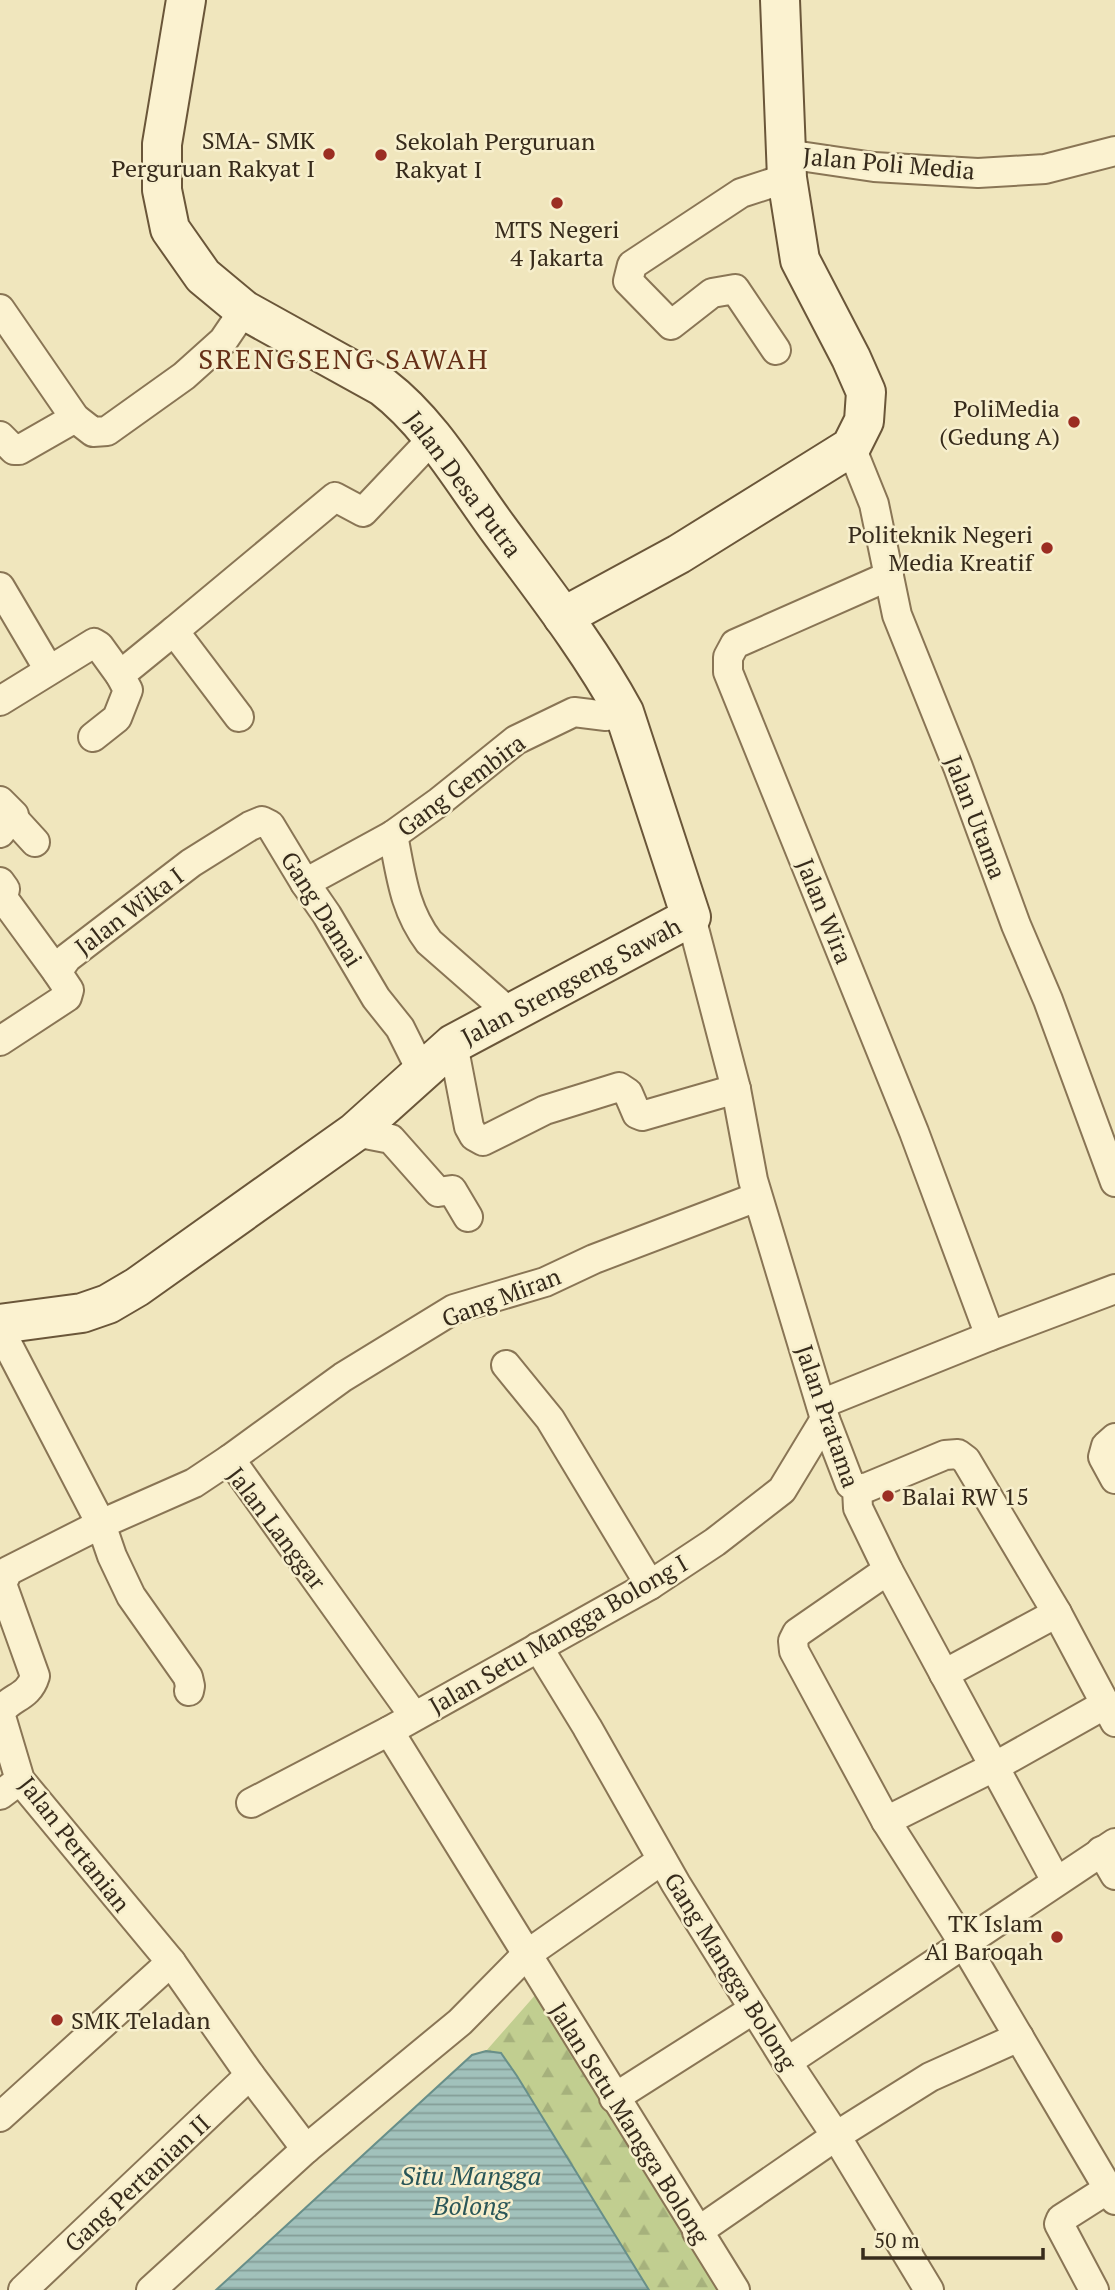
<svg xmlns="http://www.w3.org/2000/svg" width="1115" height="2290" viewBox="0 0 1115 2290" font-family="'PT Serif',serif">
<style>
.forest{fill:url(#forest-firs)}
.water{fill:url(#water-rules);stroke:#688f89;stroke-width:2}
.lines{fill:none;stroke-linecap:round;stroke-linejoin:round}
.street-casing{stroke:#897555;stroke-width:32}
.secondary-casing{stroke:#6a5639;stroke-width:42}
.street{stroke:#fbf2d0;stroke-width:28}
.secondary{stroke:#fbf2d0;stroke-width:38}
.poi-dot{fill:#9b2d22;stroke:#f7efcd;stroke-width:2.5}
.labels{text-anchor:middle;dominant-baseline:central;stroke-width:5;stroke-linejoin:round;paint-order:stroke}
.poi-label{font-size:24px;fill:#372b1b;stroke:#f7efcd;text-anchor:end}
.street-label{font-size:24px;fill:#372b1b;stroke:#f7efcd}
.water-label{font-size:26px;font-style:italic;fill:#295658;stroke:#f7efcd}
.quarter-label{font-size:28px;letter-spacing:2px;fill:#663018;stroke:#f7efcd}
</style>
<defs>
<pattern id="forest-firs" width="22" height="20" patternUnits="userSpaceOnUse" patternTransform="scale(1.75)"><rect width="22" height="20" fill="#c1ce90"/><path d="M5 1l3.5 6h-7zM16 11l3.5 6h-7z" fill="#a6b17c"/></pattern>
<pattern id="water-rules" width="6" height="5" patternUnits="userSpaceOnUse" patternTransform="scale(1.75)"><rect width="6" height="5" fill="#a1c1bb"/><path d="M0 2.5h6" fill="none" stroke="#849d97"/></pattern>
</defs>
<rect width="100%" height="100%" fill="#f0e6bd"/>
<path class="forest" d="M 537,1993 L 720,2290 L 649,2290 L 517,2076 L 501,2053 L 486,2051 Z"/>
<path class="water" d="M 486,2051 L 501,2053 L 517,2076 L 649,2290 L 216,2290 L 472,2055 Z"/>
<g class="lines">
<defs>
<g id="street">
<path d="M 786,154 L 874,167 L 978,173 L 1045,169 L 1115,151"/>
<path d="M 0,309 L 75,418 L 93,432 L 107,431 L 184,376 L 223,341 L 244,310"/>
<path d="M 776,350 L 735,289 L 712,293 L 671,325 L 628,281 L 632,265 L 741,193 L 787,178"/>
<path d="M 0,436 L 14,450 L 19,450 L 75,418"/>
<path d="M 851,447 L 874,504 L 897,615 L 958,767 L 1016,925 L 1048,1000 L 1115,1182"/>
<path d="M 889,576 L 735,644 L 728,657 L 728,672 L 914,1132 L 990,1336"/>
<path d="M 0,587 L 49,670"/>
<path d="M 0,701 L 94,643 L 99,646 L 120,675"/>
<path d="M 239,717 L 174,631 L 335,497 L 363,512 L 433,438"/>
<path d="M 93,737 L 117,718 L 128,690 L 120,675 L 174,631"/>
<path d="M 0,801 L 14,815 L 0,833"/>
<path d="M 13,818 L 35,842"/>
<path d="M 393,835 C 401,875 404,909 429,942 L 510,1013"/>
<path d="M 0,882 L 5,889 L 3,898 L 57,972"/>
<path d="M 305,883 L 393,835 L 439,802 L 516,740 L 574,712 L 606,716 L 624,712"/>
<path d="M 691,917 L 736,1089 L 753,1180 L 825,1419 L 850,1484 L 857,1489 L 858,1508 L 888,1570 L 1056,1881"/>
<path d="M 0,1041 L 67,997 L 69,990 L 57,972 L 67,958 L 191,863 L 250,826 L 262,821 L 270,825 L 305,883 L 327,915 L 376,998 L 400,1028 L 422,1072"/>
<path d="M 453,1044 L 469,1127 L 474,1136 L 483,1141 L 545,1110 L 619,1087 L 628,1093 L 637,1114 L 642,1116 L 736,1089"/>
<path d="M 355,1132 L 391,1139 L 438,1192 L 452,1190 L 468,1217"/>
<path d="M 0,1330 L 101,1524 L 194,1483 L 230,1459 L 414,1716"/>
<path d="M 506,1365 L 550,1419 L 650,1585"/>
<path d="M 821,1404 L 990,1336 L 1115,1289"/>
<path d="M 1115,1438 L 1106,1446 L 1103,1457 L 1115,1479"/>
<path d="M 230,1459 L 343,1377 L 454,1309 L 545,1282 L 594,1259 L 757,1197"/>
<path d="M 857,1489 L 868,1487 L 945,1455 L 958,1454 L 966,1460 L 1057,1613 L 1115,1722"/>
<path d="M 888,1570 L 797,1633 L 793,1641 L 794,1651 L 886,1821 L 964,1944 L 1115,2200"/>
<path d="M 538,1647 L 587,1727 L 676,1884 L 787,2062 L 836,2136 L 929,2290"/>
<path d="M 944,1674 L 1057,1613"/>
<path d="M 189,1691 L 190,1686 L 188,1677 L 131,1596 L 112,1556 L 101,1524 L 8,1571 L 2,1584 L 35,1676 C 28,1699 10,1696 0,1713 L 20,1780 L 171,1962 L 250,2075 L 306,2149"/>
<path d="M 389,1731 L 735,2290"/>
<path d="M 0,1795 L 20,1780"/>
<path d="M 251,1803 L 389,1731 L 650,1585 L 715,1542 L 782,1490 L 825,1419"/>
<path d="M 886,1821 L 994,1767 L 1104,1705"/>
<path d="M 1101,1851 L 1115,1875"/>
<path d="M 787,2062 L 1115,1843"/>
<path d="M 614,2098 L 754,2009"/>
<path d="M 0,2117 L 171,1962"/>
<path d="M 697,2232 L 836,2136 L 930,2077 L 1019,2037"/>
<path d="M 23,2290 L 250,2075"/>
<path d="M 151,2290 L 306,2149 L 460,2022 L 526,1955 L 662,1860"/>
<path d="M 1094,2290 L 1059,2224 L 1061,2219 L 1108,2189"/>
</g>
<g id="secondary">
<path d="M 563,617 L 679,554 L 851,447 L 864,421 L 866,392 L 851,358 L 800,260 L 787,178 L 780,0"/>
<path d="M 0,1324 L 82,1313 L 108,1304 L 137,1287 L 355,1132 L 453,1044 L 691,917 L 624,712 C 588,646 541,587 497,527 C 462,479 430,423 383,387 L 244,310 L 203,276 L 170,229 L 162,190 L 162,144 L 186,0"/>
</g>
</defs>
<use href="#street" class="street-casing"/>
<use href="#secondary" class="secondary-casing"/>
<use href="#street" class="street"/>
<use href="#secondary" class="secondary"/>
</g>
<g class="poi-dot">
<circle cx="329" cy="154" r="7"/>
<circle cx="381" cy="155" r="7"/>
<circle cx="557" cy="203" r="7"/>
<circle cx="1074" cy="422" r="7"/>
<circle cx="1047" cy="548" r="7"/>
<circle cx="888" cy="1496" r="7"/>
<circle cx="1057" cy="1937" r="7"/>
<circle cx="57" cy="2020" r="7"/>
</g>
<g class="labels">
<g class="poi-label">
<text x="315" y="140">SMA- SMK<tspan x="315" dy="28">Perguruan Rakyat I</tspan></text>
<text x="395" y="141" text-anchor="start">Sekolah Perguruan<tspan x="395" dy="28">Rakyat I</tspan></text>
<text x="557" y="229" text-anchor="middle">MTS Negeri<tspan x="557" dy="28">4 Jakarta</tspan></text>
<text x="1060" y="408">PoliMedia<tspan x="1060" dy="28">(Gedung A)</tspan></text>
<text x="1033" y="534">Politeknik Negeri<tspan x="1033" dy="28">Media Kreatif</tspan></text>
<text x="902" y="1496" text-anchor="start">Balai RW 15</text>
<text x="1043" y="1923">TK Islam<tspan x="1043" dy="28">Al Baroqah</tspan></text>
<text x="71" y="2020" text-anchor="start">SMK Teladan</text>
</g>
<g class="street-label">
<text transform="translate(889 163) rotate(5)">Jalan Poli Media</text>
<text transform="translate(464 484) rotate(53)">Jalan Desa Putra</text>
<text transform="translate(461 785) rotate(-37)">Gang Gembira</text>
<text transform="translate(976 817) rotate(69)">Jalan Utama</text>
<text transform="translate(322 909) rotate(58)">Gang Damai</text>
<text transform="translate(129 911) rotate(-37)">Jalan Wika I</text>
<text transform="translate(825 911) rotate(68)">Jalan Wira</text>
<text transform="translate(571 981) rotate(-28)">Jalan Srengseng Sawah</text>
<text transform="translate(501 1297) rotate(-21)">Gang Miran</text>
<text transform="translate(828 1416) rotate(71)">Jalan Pratama</text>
<text transform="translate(277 1528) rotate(53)">Jalan Langgar</text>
<text transform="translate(558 1634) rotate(-30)">Jalan Setu Mangga Bolong I</text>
<text transform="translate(75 1844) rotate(52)">Jalan Pertanian</text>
<text transform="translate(731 1971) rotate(58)">Gang Mangga Bolong</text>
<text transform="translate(630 2123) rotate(58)">Jalan Setu Mangga Bolong</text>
<text transform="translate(137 2183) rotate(-43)">Gang Pertanian II</text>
</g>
<g class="water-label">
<text x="471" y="2175">Situ Mangga<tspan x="471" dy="30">Bolong</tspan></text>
</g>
<g class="quarter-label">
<text x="344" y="358">SRENGSENG SAWAH</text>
</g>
</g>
<path d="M863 2248v10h180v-10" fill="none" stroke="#372b1b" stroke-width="3.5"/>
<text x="874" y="2248" font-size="21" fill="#372b1b" stroke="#f7efcd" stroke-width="5" paint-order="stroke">50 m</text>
</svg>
